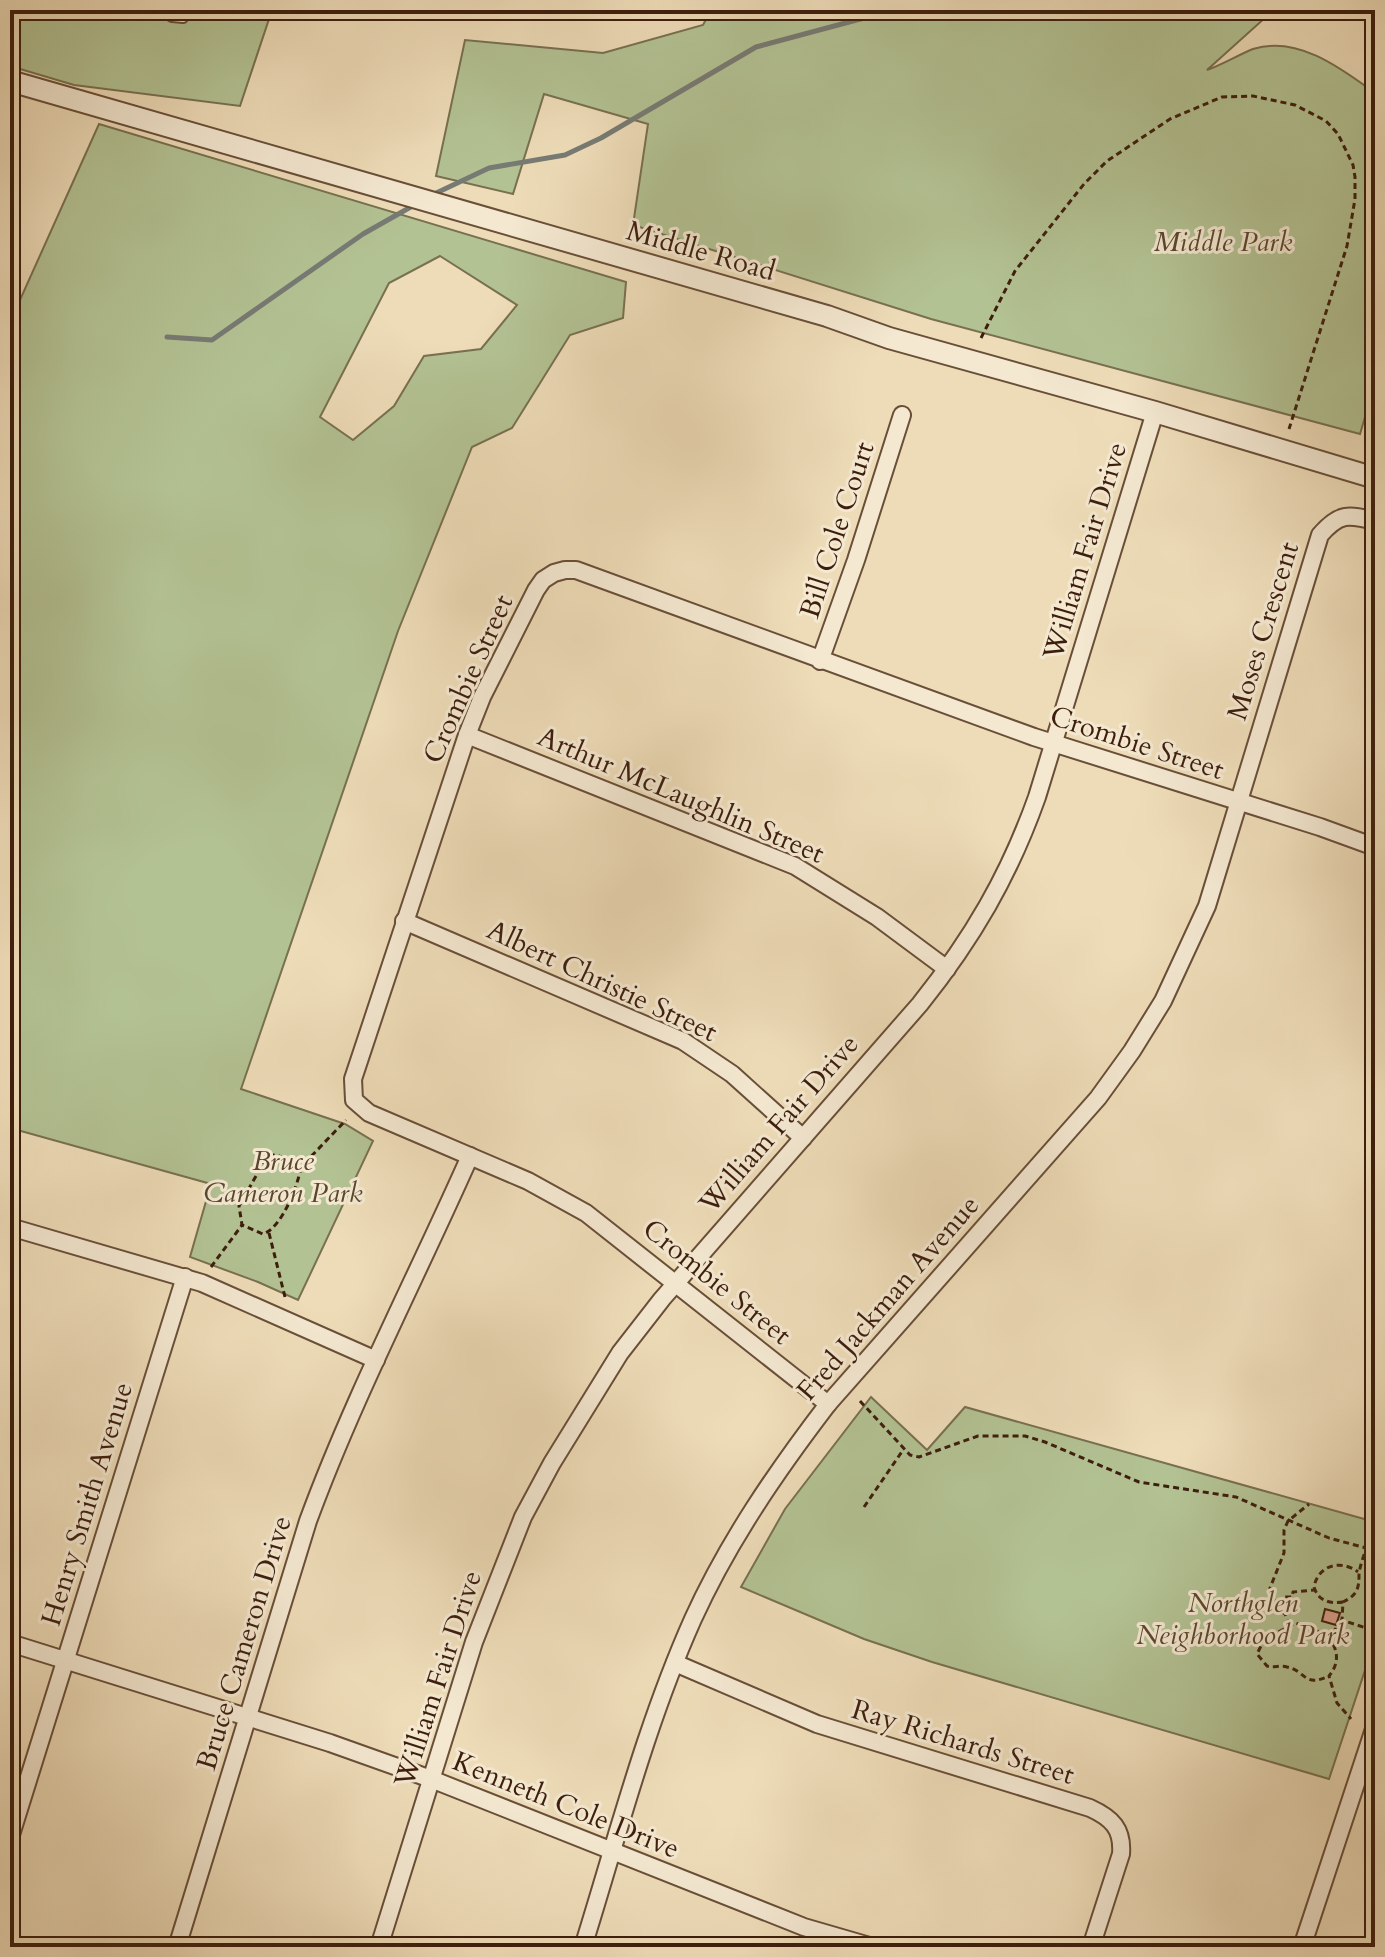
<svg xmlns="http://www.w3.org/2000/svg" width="1385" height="1957" viewBox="0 0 1385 1957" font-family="Cardo,serif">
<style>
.green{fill:#b3c293;stroke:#787050;stroke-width:2;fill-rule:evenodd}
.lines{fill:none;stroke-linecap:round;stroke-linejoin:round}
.stream{stroke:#777b74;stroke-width:5}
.building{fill:#dea48f;stroke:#3d1e0d;stroke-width:2}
.service-casing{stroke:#694e38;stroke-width:12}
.minor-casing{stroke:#694e38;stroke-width:20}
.tertiary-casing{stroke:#694e38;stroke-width:24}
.path{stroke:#3d1e0d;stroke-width:3;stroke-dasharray:6 4;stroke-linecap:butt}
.service{stroke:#f4e8d1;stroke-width:8}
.minor{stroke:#f4e8d1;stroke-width:16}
.tertiary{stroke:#f4e8d1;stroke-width:20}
.labels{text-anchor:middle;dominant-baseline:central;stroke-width:6;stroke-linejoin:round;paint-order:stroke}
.park-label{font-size:28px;font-style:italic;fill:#5a472e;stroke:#f4e8d1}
.street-label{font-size:28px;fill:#3d1e0d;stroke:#f4e8d1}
</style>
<rect width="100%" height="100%" fill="#eedcb8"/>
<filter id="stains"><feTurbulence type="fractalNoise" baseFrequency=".0025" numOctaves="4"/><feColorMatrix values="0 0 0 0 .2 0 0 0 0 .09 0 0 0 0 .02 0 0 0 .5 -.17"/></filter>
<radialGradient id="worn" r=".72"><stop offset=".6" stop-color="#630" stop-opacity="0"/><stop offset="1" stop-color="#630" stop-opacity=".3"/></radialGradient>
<g class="green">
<path d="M 10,10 L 272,10 L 240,106 L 74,85 L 10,66 Z"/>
<path d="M 711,10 L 1278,10 L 1267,16 L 1207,70 C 1222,65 1238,55 1253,49 C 1298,35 1342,69 1375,93 L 1375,383 L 1360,434 L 931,319 L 633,225 L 648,124 L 544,94 L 513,194 L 436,176 L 465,40 L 603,53 L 703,25 Z"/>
<path d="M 99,124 L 626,282 L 623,318 L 570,335 L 512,428 L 472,447 L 398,631 L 241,1089 L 345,1124 L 373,1141 L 298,1300 L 258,1282 L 190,1257 L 211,1184 L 10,1128 L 10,309 L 20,300 ZM 440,256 L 517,305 L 481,349 L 424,356 L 394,406 L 353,440 L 320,417 L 389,283 Z"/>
<path d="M 871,1397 L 927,1450 L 965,1407 L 1375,1522 L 1375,1640 L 1329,1779 L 932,1662 L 864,1639 L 741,1587 L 785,1509 Z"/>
</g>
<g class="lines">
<g class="stream">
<path d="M 432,195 L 489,168 L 565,155 L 601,138 L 756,47 L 894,10"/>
<path d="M 167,337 L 212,340 L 363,234 L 416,204"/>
</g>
</g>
<path class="building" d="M 1325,1609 L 1340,1613 L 1336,1625 L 1322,1621 Z"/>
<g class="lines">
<defs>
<path id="service" d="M 160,10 L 172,17 L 183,18 L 186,10"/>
<g id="minor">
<path d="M 820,661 L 856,560 L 902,415"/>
<path d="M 467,735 L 795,866 L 877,917 L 947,969"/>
<path d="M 404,921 L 683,1041 L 732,1074 L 803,1138"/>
<path d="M 10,1227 L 202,1283 L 376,1360"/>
<path d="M 828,1404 L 586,1213 L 528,1181 L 369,1113 L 354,1100 L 353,1079 L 467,735 L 482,697 L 536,590 L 543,580 L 554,573 L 565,570 L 576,570 L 1034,737 L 1320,827 L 1375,847"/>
<path d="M 10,1643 L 330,1743 L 431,1779 L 804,1927 L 873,1947"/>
<path d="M 675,1663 L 817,1724 L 1090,1808 C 1112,1818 1123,1829 1121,1854 L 1091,1947"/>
<path d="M 10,1838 L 185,1277"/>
<path d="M 177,1947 L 308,1521 C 354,1396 416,1278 470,1156"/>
<path d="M 379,1947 L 474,1642 L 523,1517 L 552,1463 L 620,1353 L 662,1299 L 920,1004 C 972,939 1009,876 1037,797 L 1155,412"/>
<path d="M 583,1947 C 617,1838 646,1724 693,1619 C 728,1542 776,1472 828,1404 L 1098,1098 L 1132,1051 L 1163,1001 L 1207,906 L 1320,535 C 1339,513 1348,514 1375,521"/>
<path d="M 1302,1947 L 1375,1726"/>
</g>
<path id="tertiary" d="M 10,81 L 827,316 L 889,338 L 1155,412 L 1375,478"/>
</defs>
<use href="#service" class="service-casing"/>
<use href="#minor" class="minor-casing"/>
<use href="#tertiary" class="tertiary-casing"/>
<g class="path">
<path d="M 981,338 L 1015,271 L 1084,184 L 1107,161 L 1170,119 L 1222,97 L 1253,96 L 1295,105 L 1326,121 L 1338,134 L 1353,165 L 1355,177 L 1355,199 L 1347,246 L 1289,429"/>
<path d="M 301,1167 C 298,1185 282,1228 263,1234 L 242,1225 L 239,1206 L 265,1160 L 270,1155 L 277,1155 L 301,1167 L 346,1120"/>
<path d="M 269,1233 L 285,1297"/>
<path d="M 211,1267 L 242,1225"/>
<path d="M 860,1401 L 910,1455 L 919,1457 L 978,1436 L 1025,1436 L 1045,1442 L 1139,1482 L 1236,1497 L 1329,1538 L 1366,1548 C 1364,1556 1359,1568 1359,1575 C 1359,1589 1357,1595 1343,1602 L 1342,1620 L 1375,1631"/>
<path d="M 864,1507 L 903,1450"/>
<path d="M 1343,1602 C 1330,1604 1318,1601 1314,1587 C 1318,1565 1341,1559 1358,1572"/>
<path d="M 1278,1603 L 1283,1597 L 1292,1597 L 1293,1592 L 1315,1590"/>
<path d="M 1342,1620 L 1329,1638 C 1339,1651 1339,1664 1329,1676 L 1337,1703 L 1351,1719"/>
<path d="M 1290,1625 L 1285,1614 L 1279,1610 L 1278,1603 L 1272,1599 L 1270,1588 L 1284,1553 L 1284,1530 L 1288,1521 L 1309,1504"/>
<path d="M 1329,1638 L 1310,1627 L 1295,1623 L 1264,1640 L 1257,1654 L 1267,1666 C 1274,1668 1280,1665 1287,1667 C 1306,1671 1304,1688 1329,1676"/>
</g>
<use href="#service" class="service"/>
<use href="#minor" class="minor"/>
<use href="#tertiary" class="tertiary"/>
</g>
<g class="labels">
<g class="park-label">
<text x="1223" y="242">Middle Park</text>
<text x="283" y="1161">Bruce<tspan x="283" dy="32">Cameron Park</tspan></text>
<text x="1243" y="1603">Northglen<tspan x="1243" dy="32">Neighborhood Park</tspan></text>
</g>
<g class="street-label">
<text transform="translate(701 251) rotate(16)">Middle Road</text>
<text transform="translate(837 530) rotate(-72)">Bill Cole Court</text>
<text transform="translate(1085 551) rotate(-73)">William Fair Drive</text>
<text transform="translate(1263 631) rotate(-73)">Moses Crescent</text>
<text transform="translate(468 679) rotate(-66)">Crombie Street</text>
<text transform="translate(1137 743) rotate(18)">Crombie Street</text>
<text transform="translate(681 795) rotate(23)">Arthur McLaughlin Street</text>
<text transform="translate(602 981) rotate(25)">Albert Christie Street</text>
<text transform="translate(779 1124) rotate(-49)">William Fair Drive</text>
<text transform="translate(717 1282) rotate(39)">Crombie Street</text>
<text transform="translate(888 1298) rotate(-49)">Fred Jackman Avenue</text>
<text transform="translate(87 1504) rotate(-73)">Henry Smith Avenue</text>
<text transform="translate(244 1643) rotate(-73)">Bruce Cameron Drive</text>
<text transform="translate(438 1679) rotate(-72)">William Fair Drive</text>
<text transform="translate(963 1742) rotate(17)">Ray Richards Street</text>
<text transform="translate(566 1805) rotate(22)">Kenneth Cole Drive</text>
</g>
</g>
<rect width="1385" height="1957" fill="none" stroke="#eedcb8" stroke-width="40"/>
<rect x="12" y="12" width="1361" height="1933" fill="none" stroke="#3d1e0d" stroke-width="4"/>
<rect x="20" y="20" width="1345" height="1917" fill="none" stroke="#3d1e0d" stroke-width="2"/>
<rect width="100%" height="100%" filter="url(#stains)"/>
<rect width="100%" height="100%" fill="url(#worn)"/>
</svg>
